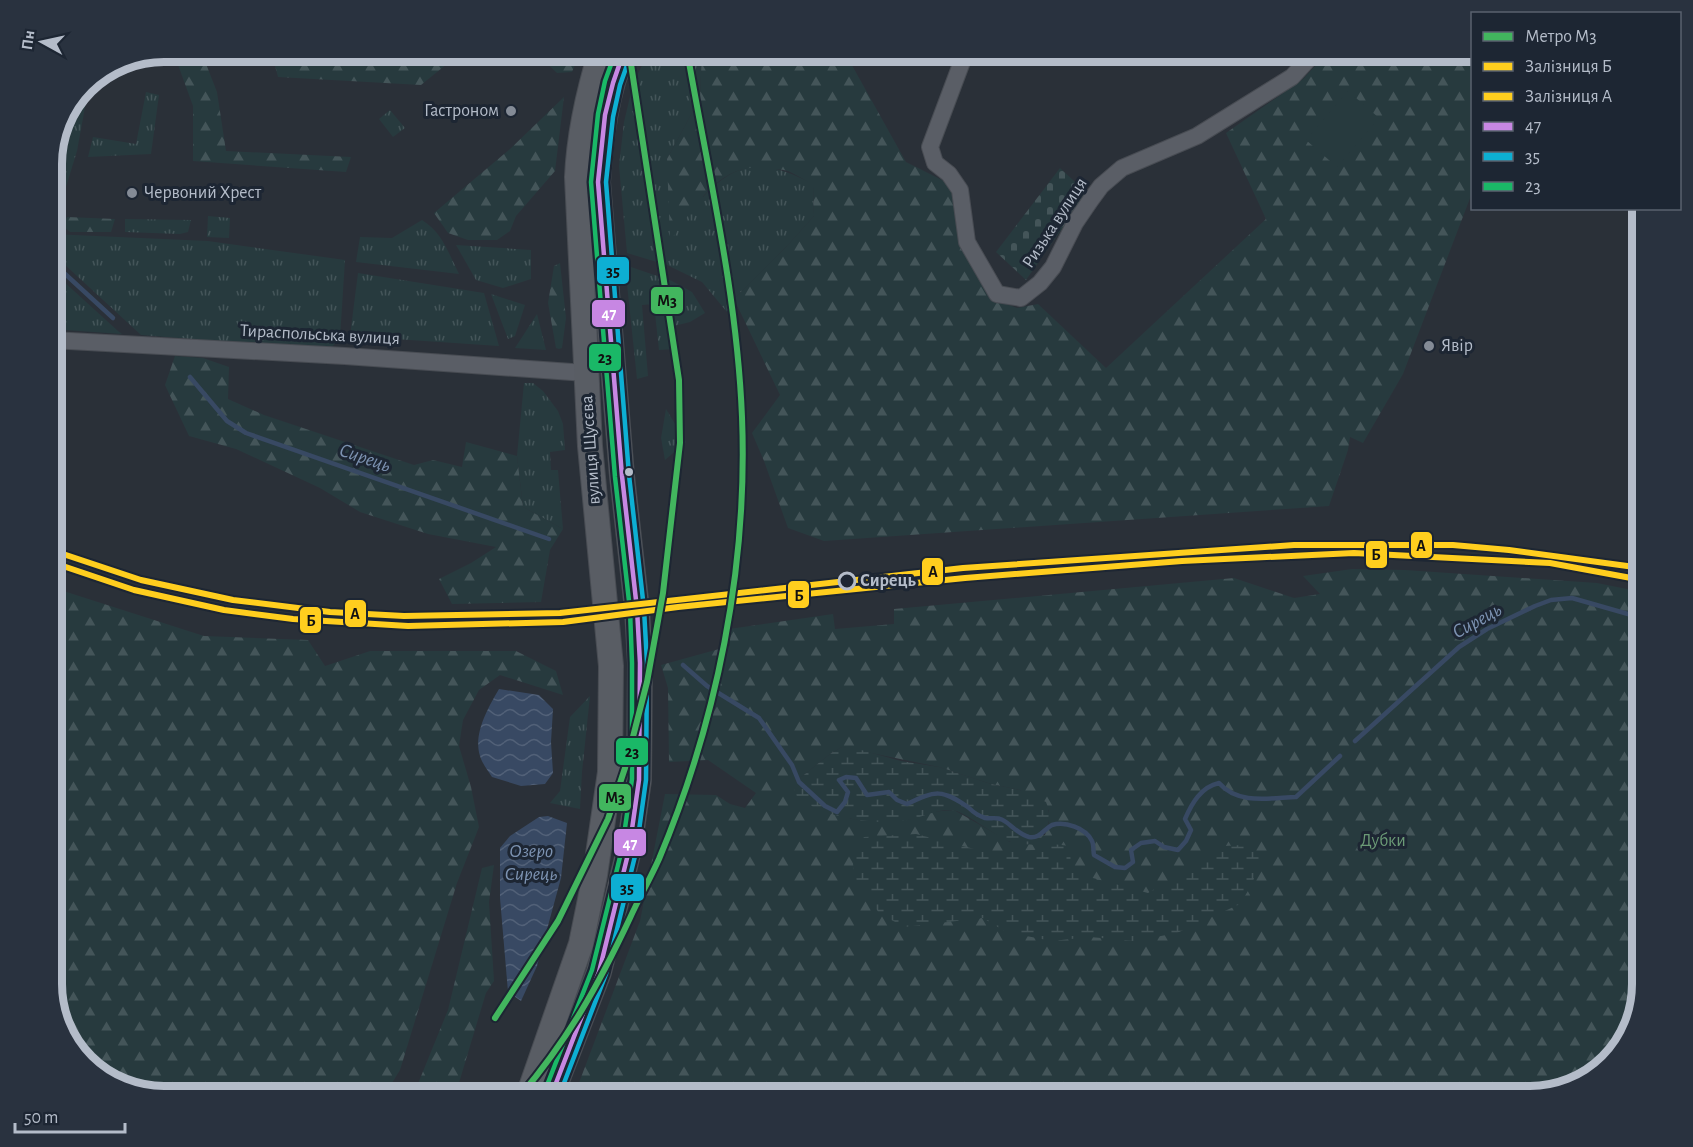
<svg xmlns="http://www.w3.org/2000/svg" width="1693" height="1147" viewBox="0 0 1693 1147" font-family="'Alegreya Sans',sans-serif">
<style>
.grass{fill:url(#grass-tufts)}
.forest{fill:url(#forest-firs);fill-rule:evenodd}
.wetland{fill:url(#wetland-marsh)}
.cemetery{fill:url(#cemetery-stones)}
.pitch{fill:#273a3e}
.water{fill:url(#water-waves)}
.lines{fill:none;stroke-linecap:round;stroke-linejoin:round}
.stream{stroke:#384963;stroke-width:4.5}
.minor-casing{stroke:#484c53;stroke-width:18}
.secondary-casing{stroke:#484c53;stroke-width:26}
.minor{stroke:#5a5e66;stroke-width:16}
.secondary{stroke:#595d64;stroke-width:24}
.bus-1-casing{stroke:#1d2633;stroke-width:9}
.bus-2-casing{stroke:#1d2633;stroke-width:9}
.bus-3-casing{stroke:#1d2633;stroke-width:9}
.bus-1{stroke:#c787e3;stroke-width:4.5}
.bus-2{stroke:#0dafd3;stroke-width:4.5}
.bus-3{stroke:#1ab867;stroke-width:4.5}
.rail-1-casing{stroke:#1d2633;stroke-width:10}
.rail-2-casing{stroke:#1d2633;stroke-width:10}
.rail-1{stroke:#ffce1e;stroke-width:6}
.rail-2{stroke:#ffce1e;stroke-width:6}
.metro-1-casing{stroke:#1d2633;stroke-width:10}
.metro-1{stroke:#42b65e;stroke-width:6}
.poi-dot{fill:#848b96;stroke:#1d2633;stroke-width:2}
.bus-dot{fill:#b4bcc9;stroke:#1d2633;stroke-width:2}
.stop-dot{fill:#1d2633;stroke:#b4bcc9;stroke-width:3}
.labels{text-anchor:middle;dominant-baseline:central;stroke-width:6;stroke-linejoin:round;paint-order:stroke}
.poi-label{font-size:18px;fill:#b4bcc9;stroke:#1d2633;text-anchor:start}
.street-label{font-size:18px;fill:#b4bcc9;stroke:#1d2633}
.stop-label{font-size:18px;font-weight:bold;fill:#b4bcc9;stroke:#1d2633;text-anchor:start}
.park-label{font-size:18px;fill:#6b9a76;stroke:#1d2633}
.water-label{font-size:20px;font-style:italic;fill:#7c92b1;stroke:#1d2633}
.rim{fill:none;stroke:#b4bcc9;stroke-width:8}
.line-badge{stroke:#1d2633;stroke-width:2}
.badge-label{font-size:16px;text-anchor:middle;font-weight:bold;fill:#fff}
.pale-badge-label{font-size:16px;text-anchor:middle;font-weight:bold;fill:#111}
</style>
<defs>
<pattern id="grass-tufts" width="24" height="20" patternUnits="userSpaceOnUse" patternTransform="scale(1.5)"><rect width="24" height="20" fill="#273a3e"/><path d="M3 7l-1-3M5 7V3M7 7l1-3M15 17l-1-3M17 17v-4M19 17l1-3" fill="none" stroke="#445559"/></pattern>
<pattern id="forest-firs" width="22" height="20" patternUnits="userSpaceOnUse" patternTransform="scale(1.5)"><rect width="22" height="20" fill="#273a3e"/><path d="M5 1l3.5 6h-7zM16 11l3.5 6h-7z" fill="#445559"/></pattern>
<pattern id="wetland-marsh" width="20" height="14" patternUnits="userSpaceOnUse" patternTransform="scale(1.5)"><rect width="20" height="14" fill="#273a3e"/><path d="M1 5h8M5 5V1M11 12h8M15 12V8" fill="none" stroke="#445559"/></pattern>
<pattern id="cemetery-stones" width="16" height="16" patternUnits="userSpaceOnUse" patternTransform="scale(1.5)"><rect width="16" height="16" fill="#273a3e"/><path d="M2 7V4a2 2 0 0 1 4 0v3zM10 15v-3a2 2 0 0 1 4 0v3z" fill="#445559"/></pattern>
<pattern id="water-waves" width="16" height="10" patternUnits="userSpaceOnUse" patternTransform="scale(1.5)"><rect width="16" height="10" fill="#384963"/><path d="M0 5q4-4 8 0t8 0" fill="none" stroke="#526178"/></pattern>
</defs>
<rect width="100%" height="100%" fill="#2a3038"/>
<g class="grass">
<path d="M 649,51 L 702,51 L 700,98 L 667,159 L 703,197 C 740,157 768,161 813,184 L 814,216 L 787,246 L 734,299 L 727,312 L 702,282 L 667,265 L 627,253 L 619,166 L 624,122 L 633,84 Z"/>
<path d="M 90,80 L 77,151 L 54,226 L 51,226 L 51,210 L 79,96 L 84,84 Z"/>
<path d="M 146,92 L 159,95 L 151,154 L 88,157 L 93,137 L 136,144 Z"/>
<path d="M 390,110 L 405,128 L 393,137 L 379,119 Z"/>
<path d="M 208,216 L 230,218 L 229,238 L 207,237 Z"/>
<path d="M 125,219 L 191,220 L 188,232 L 180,234 L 125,232 Z"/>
<path d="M 422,220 C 442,232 449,254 459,274 L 356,262 L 360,237 L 392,238 Z"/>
<path d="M 51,234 L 208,241 L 345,260 L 340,338 L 329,350 L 141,335 L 51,252 Z"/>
<path d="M 456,245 L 531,250 L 531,279 L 503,288 L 476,280 Z"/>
<path d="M 625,265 L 672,281 L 692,292 L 705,313 L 690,322 L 674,326 L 674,349 L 659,350 L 654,304 L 642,305 L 648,376 L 637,379 Z"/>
<path d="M 51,270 L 118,331 L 122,334 L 51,329 Z"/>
<path d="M 358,273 L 484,293 L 499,346 L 350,336 Z"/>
<path d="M 491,294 L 525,305 L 515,336 L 508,339 Z"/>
<path d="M 537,314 L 546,350 L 515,348 Z"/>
<path d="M 524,383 L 533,383 L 543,391 L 558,411 L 563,424 L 565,450 L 550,452 L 551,470 L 558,470 L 563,529 L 523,507 L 517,456 Z"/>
<path d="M 666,409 L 686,442 L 665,460 L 661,438 Z"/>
<path d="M 590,696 L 582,772 L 580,809 L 550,803 L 560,791 L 570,717 Z"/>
</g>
<g class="forest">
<path d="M 173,51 L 201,51 L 217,92 L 226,151 L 351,157 L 346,172 L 193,161 L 193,106 Z"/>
<path d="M 271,51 L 463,51 L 421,85 L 278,77 Z"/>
<path d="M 540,51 L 571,51 L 577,60 L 572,72 L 557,73 L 537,54 Z"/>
<path d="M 702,51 L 844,51 L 906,162 L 950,184 L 996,300 L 1017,308 L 1038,304 L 1106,368 L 1266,219 L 1226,133 L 1303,79 L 1329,51 L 1472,51 L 1472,193 L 1403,374 L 1363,443 L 1350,437 L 1348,450 L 1329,506 L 824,541 L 788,528 L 764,461 L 752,433 L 780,395 L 734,299 L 787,246 L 814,216 L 813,185 C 805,180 797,175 788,171 C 781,169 772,169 765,168 C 717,163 695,208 670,241 L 667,159 L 700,98 Z"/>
<path d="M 564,97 L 555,171 L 516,216 L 510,231 L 497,240 L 468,240 L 448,233 L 434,213 L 510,149 Z"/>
<path d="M 67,217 L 115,219 L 111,232 L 70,232 L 63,226 Z"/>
<path d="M 560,263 L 566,318 L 562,348 L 559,349 L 556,348 L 548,303 L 554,266 Z"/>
<path d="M 175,356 L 203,358 L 229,367 L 228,399 L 264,415 L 414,465 L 433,460 L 462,467 L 466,442 L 517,456 L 523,507 L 563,529 L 550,550 L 541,602 L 452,604 L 439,579 L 471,563 L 496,547 L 428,534 L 360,512 L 320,488 L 236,449 L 189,436 L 165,385 Z"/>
<path d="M 1352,569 L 1405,570 L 1597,583 L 1642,592 L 1642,983 L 1623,1046 L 1579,1084 L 1529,1096 L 574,1096 L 640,921 L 665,794 L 716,795 L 730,804 L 745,808 L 756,793 L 708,760 L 669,762 L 668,688 L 661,665 L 730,646 L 729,629 L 833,614 L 835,629 L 894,624 L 894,609 L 1234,578 L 1294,598 L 1320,594 L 1303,576 ZM 842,747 L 939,767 L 991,784 L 1020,790 L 1049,810 L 1049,823 L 1045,835 L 1010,842 L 954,810 L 930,812 L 911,819 L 894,821 L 851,819 L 795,782 L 830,754 Z"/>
<path d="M 51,587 L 204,636 L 308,640 L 325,666 L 370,651 L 516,651 L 556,671 L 563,695 L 500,675 L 479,690 L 463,720 L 459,746 L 471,787 L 479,827 L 457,883 L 400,1070 L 384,1096 L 164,1096 L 101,1077 L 66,1039 L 51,990 Z"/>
<path d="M 494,865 L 489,902 L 494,981 L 486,993 L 455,1096 L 413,1096 L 448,1010 L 482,868 Z"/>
</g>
<g class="wetland">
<path d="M 842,747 L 854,748 L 901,761 L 939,767 L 991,784 L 1020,790 L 1046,802 C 1053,819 1048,832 1035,845 C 1027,844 1016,844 1008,841 C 994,835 964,811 952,810 C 937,809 925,816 912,819 C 881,827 815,818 794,793 L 795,782 L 830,754 Z"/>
<path d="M 916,834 L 986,852 L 1034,850 L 1052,844 L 1070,846 L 1071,872 L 1148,893 L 1225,846 L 1242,845 L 1254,849 L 1262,858 L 1251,886 L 1240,904 L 1177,933 L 1134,941 L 1090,937 L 1052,941 L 1006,932 L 983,918 L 904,927 L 879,913 L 855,878 L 852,856 L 864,837 Z"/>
</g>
<path class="cemetery" d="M 1060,168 L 1087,193 L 1026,280 L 996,252 Z"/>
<path class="pitch" d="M 1348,91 L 1379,118 L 1337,167 L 1306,140 Z"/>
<g class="water">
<path d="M 499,689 L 539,695 L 553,709 L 551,742 L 553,773 L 545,784 L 521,786 L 492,777 C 488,771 482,763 480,756 C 473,734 488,708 499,689 Z"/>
<path d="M 548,816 L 567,823 L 561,878 L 537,966 L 521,1001 L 508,992 L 500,898 L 500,848 L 510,836 L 539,817 Z"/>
</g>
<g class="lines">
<g class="stream">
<path d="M 51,261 L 113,318"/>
<path d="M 190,377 L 227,421 L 246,433 L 549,539"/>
<path d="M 683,665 L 707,686 L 759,718 L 792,765 L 799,782 L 825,806 L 837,812 L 845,802 L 848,792 L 839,780 L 846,777 L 856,778 L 867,795 L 889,792 L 897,800 L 907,804 C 936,790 942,789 969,808 C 973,812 979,816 985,818 C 993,819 998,816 1006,822 C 1013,827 1020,835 1029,837 C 1040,839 1044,829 1052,825 C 1065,821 1086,828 1092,841 C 1094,845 1093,851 1094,855 L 1115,867 L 1125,868 L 1133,862 L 1131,850 L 1141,843 L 1155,841 L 1164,847 L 1178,850 L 1186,841 L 1191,830 L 1185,819 C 1192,803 1201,787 1219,783 C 1238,805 1270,798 1296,797 L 1340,756"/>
<path d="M 1355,741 L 1459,647 L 1487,629 L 1535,606 L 1551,600 L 1572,598 L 1642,618"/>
</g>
<defs>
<g id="minor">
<path d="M 966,51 L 930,147 L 935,163 L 949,174 L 960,190 L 967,242 L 997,294 L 1021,298 L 1040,283 L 1053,267 L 1075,223 L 1090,201 L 1101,186 L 1122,168 L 1197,136 L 1292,77 L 1316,51"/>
<path d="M 51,340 L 345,356 L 586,373"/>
</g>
<g id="secondary">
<path d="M 528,1096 L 581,944 L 595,875 L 610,772 L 611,666 L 590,446 L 577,177 C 579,133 588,93 601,51"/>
<path d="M 551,1096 L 599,972 L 629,850 L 639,780 L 640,663 L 637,609 L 622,476 L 598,182 C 601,137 606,93 624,51"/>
</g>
</defs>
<use href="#minor" class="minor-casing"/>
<use href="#secondary" class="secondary-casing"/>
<use href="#minor" class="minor"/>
<use href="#secondary" class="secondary"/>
<defs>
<path id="bus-1" d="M 551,1096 L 599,972 L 629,850 L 639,780 L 640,663 L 637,609 L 622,476 L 598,182 L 605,115 L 613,83 L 624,51"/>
<path id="bus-2" d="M 559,1096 L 606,974 L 636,852 L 646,780 L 647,663 L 644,609 L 629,475 L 606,182 L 613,117 L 620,85 L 631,54"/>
<path id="bus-3" d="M 544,1093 L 592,970 L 622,849 L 632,779 L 632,663 L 630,610 L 615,477 L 591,182 L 598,114 L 605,81 L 616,51"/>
</defs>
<use href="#bus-1" class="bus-1-casing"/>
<use href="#bus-2" class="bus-2-casing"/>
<use href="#bus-3" class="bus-3-casing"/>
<use href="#bus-1" class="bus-1"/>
<use href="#bus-2" class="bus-2"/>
<use href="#bus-3" class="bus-3"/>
<defs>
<path id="rail-1" d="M 51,562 L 134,590 L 224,610 L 293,619 L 408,626 L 563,622 L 678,607 L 965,578 L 1182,561 L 1354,553 L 1550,563 L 1642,580"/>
<path id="rail-2" d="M 51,550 L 141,580 L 233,600 L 330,612 L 404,616 L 560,613 L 963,568 L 1294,545 L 1453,545 L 1509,550 L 1642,568"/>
</defs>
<use href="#rail-1" class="rail-1-casing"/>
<use href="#rail-2" class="rail-2-casing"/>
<use href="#rail-1" class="rail-1"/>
<use href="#rail-2" class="rail-2"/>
<defs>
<g id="metro-1">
<path d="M 495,1018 L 558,921 L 608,819 L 625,768 L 647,682 L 663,593 L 680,443 L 679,380 L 629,51"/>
<path d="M 520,1096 C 569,1038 598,986 630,918 C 639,898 650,879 659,859 C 717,721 748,566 742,417 C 737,293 708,172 687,51"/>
</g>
</defs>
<use href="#metro-1" class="metro-1-casing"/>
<use href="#metro-1" class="metro-1"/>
</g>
<g class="poi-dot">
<circle cx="511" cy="111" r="6"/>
<circle cx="132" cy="193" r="6"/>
<circle cx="1429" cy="346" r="6"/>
</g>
<circle class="bus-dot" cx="629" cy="472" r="5"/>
<circle class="stop-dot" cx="847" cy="581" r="8"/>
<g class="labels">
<g class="poi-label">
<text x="499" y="111" text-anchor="end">Гастроном</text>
<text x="144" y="193">Червоний Хрест</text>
<text x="1441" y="346">Явір</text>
</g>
<g class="street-label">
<text transform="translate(1055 223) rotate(-57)">Ризька вулиця</text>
<text transform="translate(320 335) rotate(3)">Тираспольська вулиця</text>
<text transform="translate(591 450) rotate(-94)">вулиця Щусєва</text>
</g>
<g class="stop-label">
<text x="860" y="581">Сирець</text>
</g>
<g class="park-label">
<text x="1383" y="841">Дубки</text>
</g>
<g class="water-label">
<text transform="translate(365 458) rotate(19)">Сирець</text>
<text transform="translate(1477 621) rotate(-29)">Сирець</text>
<text x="531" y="851">Озеро<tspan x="531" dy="23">Сирець</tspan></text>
</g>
</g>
<path d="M0 0H1693V1147H0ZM164 62H1530A102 102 0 0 1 1632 164V984A102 102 0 0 1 1530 1086H164A102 102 0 0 1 62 984V164A102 102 0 0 1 164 62Z" fill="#29323f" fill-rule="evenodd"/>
<path class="rim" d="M164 62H1530A102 102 0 0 1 1632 164V984A102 102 0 0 1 1530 1086H164A102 102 0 0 1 62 984V164A102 102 0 0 1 164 62Z"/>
<g class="line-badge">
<rect x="596" y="256" width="34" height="29" rx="6" fill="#0dafd3"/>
<rect x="650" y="286" width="34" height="29" rx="6" fill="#42b65e"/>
<rect x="591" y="299" width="35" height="29" rx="6" fill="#c787e3"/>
<rect x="588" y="343" width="34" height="29" rx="6" fill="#1ab867"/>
<rect x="1410" y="531" width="23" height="28" rx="6" fill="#ffce1e"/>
<rect x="1365" y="540" width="23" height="29" rx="6" fill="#ffce1e"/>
<rect x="921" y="557" width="23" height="29" rx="6" fill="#ffce1e"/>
<rect x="787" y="580" width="23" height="29" rx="6" fill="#ffce1e"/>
<rect x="344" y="599" width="23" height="29" rx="6" fill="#ffce1e"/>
<rect x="299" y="606" width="23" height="28" rx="6" fill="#ffce1e"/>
<rect x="615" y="737" width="34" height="29" rx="6" fill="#1ab867"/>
<rect x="598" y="783" width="34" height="29" rx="6" fill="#42b65e"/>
<rect x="613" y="828" width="34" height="29" rx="6" fill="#c787e3"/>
<rect x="610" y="873" width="35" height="29" rx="6" fill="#0dafd3"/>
</g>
<g class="badge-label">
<text x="609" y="319">47</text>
<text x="630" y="849">47</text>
</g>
<g class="pale-badge-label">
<text x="613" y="276">35</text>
<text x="667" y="306">M3</text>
<text x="605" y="363">23</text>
<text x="1421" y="551">A</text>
<text x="1376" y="560">Б</text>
<text x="933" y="577">A</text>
<text x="799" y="601">Б</text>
<text x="355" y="619">A</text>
<text x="311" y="626">Б</text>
<text x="632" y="757">23</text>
<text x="615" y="803">M3</text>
<text x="627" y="893">35</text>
</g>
<rect x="1471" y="12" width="210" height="198" fill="#1d2633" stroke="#59626f" stroke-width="1.5"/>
<rect x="1483" y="32" width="30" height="9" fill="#42b65e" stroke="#59626f" stroke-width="1.5"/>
<text x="1525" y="42" font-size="18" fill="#b4bcc9">Метро M3</text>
<rect x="1483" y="62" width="30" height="9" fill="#ffce1e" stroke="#59626f" stroke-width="1.5"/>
<text x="1525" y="72" font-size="18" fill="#b4bcc9">Залізниця Б</text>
<rect x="1483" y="92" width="30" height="9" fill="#ffce1e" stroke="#59626f" stroke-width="1.5"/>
<text x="1525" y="102" font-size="18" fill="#b4bcc9">Залізниця A</text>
<rect x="1483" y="122" width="30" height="9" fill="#c787e3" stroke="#59626f" stroke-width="1.5"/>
<text x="1525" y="132" font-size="18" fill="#b4bcc9">47</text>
<rect x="1483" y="152" width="30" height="9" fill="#0dafd3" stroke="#59626f" stroke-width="1.5"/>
<text x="1525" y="162" font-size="18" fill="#b4bcc9">35</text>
<rect x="1483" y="182" width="30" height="9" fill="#1ab867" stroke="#59626f" stroke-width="1.5"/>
<text x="1525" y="192" font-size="18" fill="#b4bcc9">23</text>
<g transform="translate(42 42) rotate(278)" stroke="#1d2633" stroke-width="4.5" paint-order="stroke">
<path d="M0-4.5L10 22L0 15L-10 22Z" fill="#b4bcc9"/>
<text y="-9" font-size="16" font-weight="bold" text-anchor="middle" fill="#b4bcc9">Пн</text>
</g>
<path d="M15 1123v9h110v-9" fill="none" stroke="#b4bcc9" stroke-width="3"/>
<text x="24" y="1123" font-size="18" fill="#b4bcc9" stroke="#1d2633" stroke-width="4.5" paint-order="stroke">50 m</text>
</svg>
